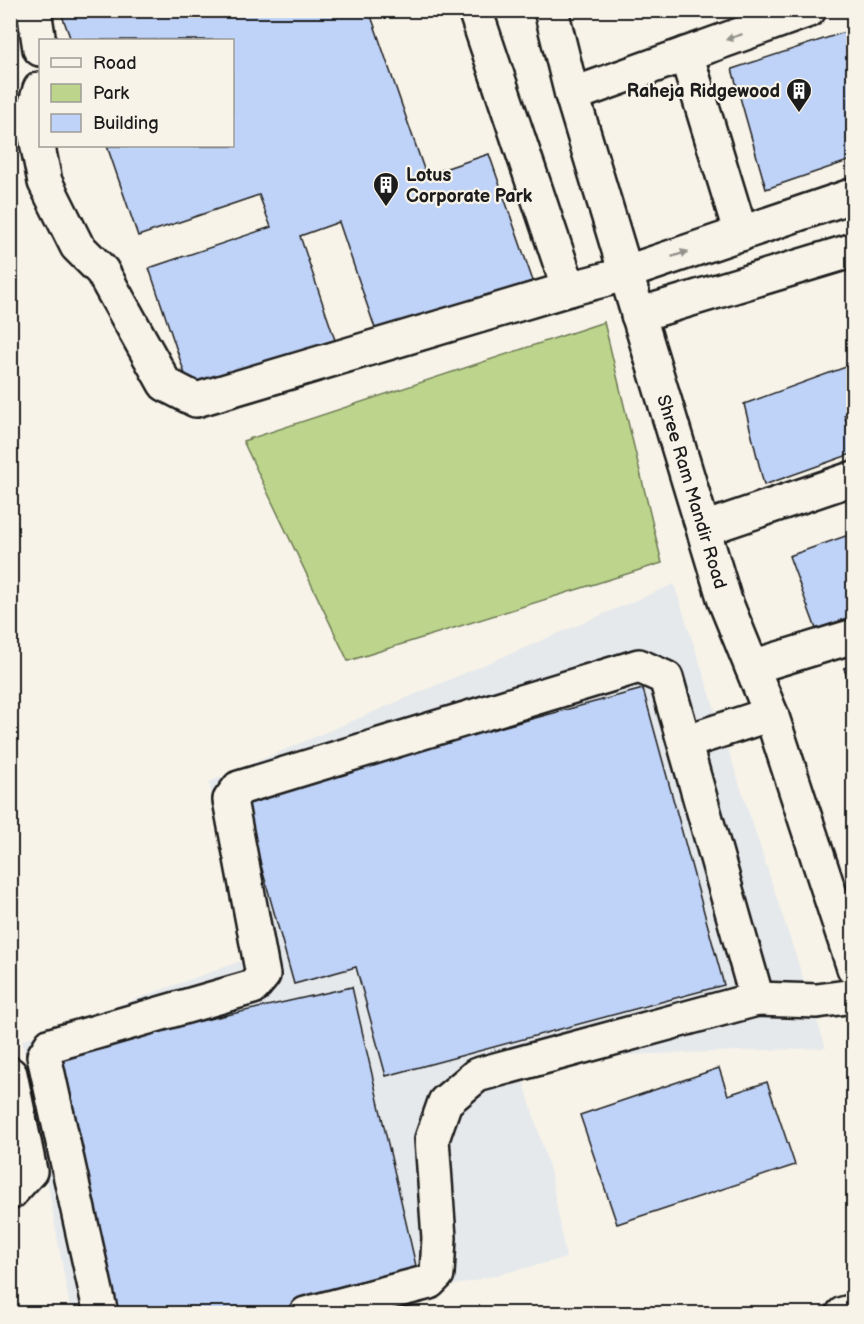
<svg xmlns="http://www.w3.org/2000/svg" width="864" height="1324" viewBox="0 0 864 1324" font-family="'Balsamiq Sans',sans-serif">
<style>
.built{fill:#e6e9ec}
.green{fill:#bcd48b;stroke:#6c7854;stroke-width:1.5}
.building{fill:#bfd2f7;stroke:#1c1c1c;stroke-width:1.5}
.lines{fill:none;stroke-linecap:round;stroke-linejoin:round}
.minor-casing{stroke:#1c1c1c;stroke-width:38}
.major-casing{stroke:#1c1c1c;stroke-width:38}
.minor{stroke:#f7f3e8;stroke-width:33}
.major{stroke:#f7f3e8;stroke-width:33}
.oneway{fill:#94928c}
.labels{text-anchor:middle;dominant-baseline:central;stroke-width:4.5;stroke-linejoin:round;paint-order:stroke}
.poi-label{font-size:18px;font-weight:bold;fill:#1c1c1c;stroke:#f7f3e8;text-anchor:end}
.street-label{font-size:18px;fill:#1c1c1c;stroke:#f7f3e8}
</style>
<rect width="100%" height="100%" fill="#f7f3e8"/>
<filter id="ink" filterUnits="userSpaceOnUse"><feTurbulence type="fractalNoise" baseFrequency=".0167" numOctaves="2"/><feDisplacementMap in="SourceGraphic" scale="12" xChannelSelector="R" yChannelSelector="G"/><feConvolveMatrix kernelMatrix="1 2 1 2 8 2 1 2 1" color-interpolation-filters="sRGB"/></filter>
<g filter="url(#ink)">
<path class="built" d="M 674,584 L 826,1048 L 597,1056 L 523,1079 L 551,1174 L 566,1258 L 342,1313 L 71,1314 L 22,1040 L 244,960 L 209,782 Z"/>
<path class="green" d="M 604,322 L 662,563 L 348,661 L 243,441 Z"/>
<g class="building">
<path d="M 60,10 L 369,10 L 426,175 L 489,154 L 533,281 L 377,334 L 339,222 L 300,236 L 335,340 L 190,389 L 149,268 L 271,227 L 259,195 L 138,236 L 107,146 L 232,146 L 232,40 L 71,40 Z"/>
<path d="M 854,29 L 854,159 L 766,189 L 732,69 Z"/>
<path d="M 854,364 L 854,412 L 844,415 L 854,442 L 854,453 L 764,485 L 744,404 Z"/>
<path d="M 854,533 L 854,616 L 816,629 L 789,556 Z"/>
<path d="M 854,665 L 854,698 L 844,668 Z"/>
<path d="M 854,665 L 854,698 L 844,668 Z"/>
<path d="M 643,689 L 724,985 L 386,1076 L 356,967 L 294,984 L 242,797 Z"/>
<path d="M 352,987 L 419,1279 L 268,1314 L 113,1314 L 53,1054 Z"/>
<path d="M 719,1068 L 728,1095 L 767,1082 L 795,1165 L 617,1224 L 580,1115 Z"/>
</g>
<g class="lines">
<defs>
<g id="minor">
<path d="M 34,10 L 40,49"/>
<path d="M 475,10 L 569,289"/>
<path id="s1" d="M 551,10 L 572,95 L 725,601 L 771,714 L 854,968"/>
<path d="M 686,54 L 741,234"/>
<path d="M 40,89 L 32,117 L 45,182 L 77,246 L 102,271 L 165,384 L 196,400 L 569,289 L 607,279 L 854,195"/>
<path d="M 572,95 L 809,10"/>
<path d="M 638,315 L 854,250"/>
<path d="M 704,529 L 854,478"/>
<path d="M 752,667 L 854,636"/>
<path d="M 685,742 L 771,714"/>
<path d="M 10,1074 L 30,1171 L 10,1193"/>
<path d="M 101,1314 L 44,1056 L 51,1045 L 253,987 L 263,975 L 230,800 L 239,788 L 639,666 L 666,678 L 757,999"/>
<path d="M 306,1314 L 429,1282 L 437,1274 L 439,1238 L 432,1139 L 445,1102 L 477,1075 L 757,999 L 817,1001 L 854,996"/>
</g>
<path id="major" d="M 843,1314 L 854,1311"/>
</defs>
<use href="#minor" class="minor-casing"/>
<use href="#major" class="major-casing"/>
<use href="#minor" class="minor"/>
<use href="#major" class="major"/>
</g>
<defs><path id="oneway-solid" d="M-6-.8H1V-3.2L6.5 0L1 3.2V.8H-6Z" transform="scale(1.5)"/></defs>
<g class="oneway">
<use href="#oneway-solid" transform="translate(734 37) rotate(161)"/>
<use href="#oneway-solid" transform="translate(680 254) rotate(-19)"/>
</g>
</g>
<defs>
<symbol id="building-pin" viewBox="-11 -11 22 30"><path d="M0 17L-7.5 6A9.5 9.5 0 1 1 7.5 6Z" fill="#1c1c1c" stroke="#f7f3e8"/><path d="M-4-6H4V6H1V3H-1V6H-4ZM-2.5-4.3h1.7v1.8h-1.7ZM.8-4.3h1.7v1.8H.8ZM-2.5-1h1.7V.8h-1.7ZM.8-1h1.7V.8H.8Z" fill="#fff"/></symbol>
</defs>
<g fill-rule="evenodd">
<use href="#building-pin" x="784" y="76" width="30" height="40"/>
<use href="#building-pin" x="371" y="170" width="30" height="40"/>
</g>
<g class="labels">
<g class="poi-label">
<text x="780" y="91">Raheja Ridgewood</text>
<text x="406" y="175" text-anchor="start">Lotus<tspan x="406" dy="21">Corporate Park</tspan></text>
</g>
<g class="street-label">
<text stroke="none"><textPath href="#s1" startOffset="502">Shree Ram Mandir Road</textPath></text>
</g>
</g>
<rect width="864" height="1324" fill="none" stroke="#f7f3e8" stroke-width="36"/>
<rect x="18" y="18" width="828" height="1288" fill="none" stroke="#1c1c1c" stroke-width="2" filter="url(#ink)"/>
<rect x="39" y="39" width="195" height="108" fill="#f7f3e8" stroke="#9f9d96" stroke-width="1.5"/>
<rect x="51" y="58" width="30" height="9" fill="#f7f3e8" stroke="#9f9d96" stroke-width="1.5"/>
<text x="93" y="69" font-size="18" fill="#1c1c1c">Road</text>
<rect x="51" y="84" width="30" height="18" fill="#bcd48b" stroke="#9f9d96" stroke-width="1.5"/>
<text x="93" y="99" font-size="18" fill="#1c1c1c">Park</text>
<rect x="51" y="114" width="30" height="18" fill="#bfd2f7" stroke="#9f9d96" stroke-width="1.5"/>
<text x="93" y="129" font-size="18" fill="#1c1c1c">Building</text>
</svg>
